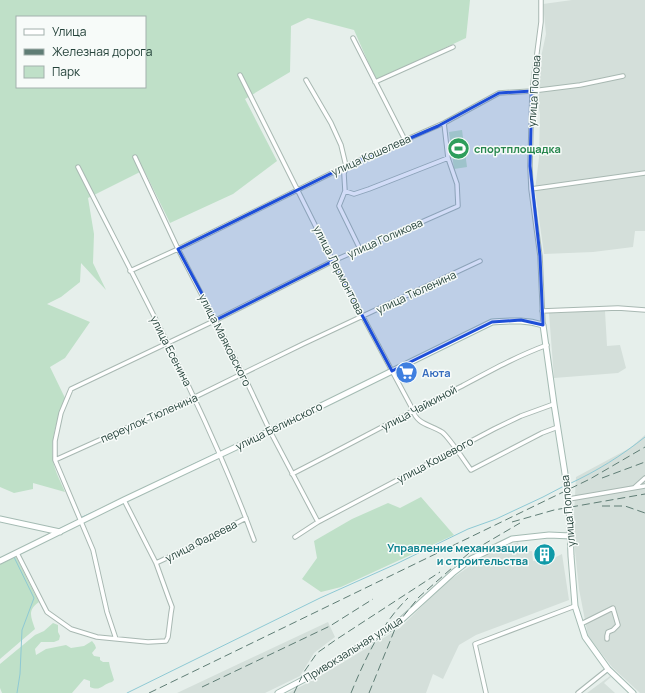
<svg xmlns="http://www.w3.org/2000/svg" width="645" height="693" font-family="Manrope,sans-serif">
	<rect width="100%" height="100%" fill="#e6efeb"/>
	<path fill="#d4dfda" d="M572,0H645V231H635L633,247L593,252L544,254L535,190L539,158L540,114L535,85L546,34L543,4Z
		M605,311L607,346L620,345L626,368L618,373L554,378L549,313Z
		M645,435V693H640L612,667L588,636L579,589L573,532L576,477L630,448Z
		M518,542L521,552L532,551L533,561L556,557L562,554L569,600L476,635L459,645L443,679L433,674L426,693H288L317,678L400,628L445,583L485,556Z
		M328,622L335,637L314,653L300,676L265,693H177Z
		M610,676L611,677L604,683L615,693H587Z"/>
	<path fill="#bfe0c8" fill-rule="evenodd" d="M0,0H470L466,38L376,80L354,30L308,18L291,26L290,72L245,99L277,161L233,194L170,223L144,170L88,198L94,234L93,263L106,290L81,263L80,282L61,297L47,304L90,322L65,358L50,367L65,398C58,417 50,439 53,459C54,470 61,482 65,492L33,483V489L14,493L0,487ZM17,17H145V87H17Z
		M462,130L467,167L454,169L449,132Z
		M421,497L454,535L341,587L321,592L302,579L317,558L314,541L352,519L388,503L400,508Z
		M16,557L39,602C27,610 31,617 35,629L0,659V564Z
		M53,623L58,625V632L60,636L59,640L54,642H41L35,649L36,655L46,649L66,645L71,648L84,646L92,641L95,645L96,648L92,653L94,656L100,657V660L103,662H109L110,667L114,680L112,682C102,684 101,692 90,687V681L84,679L72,693H2L0,688V664L35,635L44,631Z"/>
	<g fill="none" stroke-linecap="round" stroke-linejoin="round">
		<path stroke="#8ec9d4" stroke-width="1" d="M160,480L217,453
			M569,484C597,471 621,456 645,437
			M80,518L98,510
			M59,529L78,520
			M14,557L34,598L22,630L20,674L17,693
			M127,693L320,598L396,564L468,529L496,519L543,497L564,486"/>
		<defs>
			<path id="street" d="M541,0V22L532,91L530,166L531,189L540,256L543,325
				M353,38L405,140
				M240,75L333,261L413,410C416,424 431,425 442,432C449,437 465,462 471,470L542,433L558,427
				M306,80L331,123L341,145L346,166L344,174L345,191L339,206L360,249
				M375,82L453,47
				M135,157L178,249L243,374L270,431L318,522
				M78,167C140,290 207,411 254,540
				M531,189L645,173
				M345,191L354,194L369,189L448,158
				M130,271L178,249L346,166L444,123L499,93L532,91L580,85L623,76
				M542,311L618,308L645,310
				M55,460L195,397L303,344L480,261
				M292,474C349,445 405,414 462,386C490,371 517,356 547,345
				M635,487L645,478
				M569,499L645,486
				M295,537L318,522L494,429L521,416L554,404
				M17,553L47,612L71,629L97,637L148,642L166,641L168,637L171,613L172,607L169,599L156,563L124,500
				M156,563L201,542L246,518
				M581,624L613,608L618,625L613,630L608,632L607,636V639
				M116,639L107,612L93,550L55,460V441L61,413L71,389L216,320L333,261L458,206L457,184L448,158L444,123
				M486,693L475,644L575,606
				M578,693L608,669"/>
			<path id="secondary" d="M0,519L60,532
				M0,561L124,500L270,431L492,322C511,321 524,319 543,325L554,404L569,499L571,556L575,606L585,637L608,669L633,693
				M278,693L318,672L397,624L454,572L471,559L512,539L549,535L571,536"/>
		</defs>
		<use href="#street" stroke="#a8b8b2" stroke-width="5.5"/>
		<use href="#secondary" stroke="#a4bbb3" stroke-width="7"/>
		<use href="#street" stroke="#fff" stroke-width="3.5"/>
		<use href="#secondary" stroke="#fff" stroke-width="5"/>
		<path stroke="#5f7d75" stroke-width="1" stroke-dasharray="8 4" stroke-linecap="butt" d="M602,478L645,462
			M602,506H625L645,513
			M512,522L554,510L645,494
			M202,687L330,626L373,599
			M149,693L590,479L645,447
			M294,693L304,672L317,653L337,639L440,572
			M351,693C365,659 381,624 408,598
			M369,693L397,624L419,597L469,553L520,523"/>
	</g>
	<path fill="#1d4ed8" fill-opacity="0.2" stroke="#1d4ed8" stroke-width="3" stroke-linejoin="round" d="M532,91L530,166L540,256L543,325L521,320L492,322L392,371L333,261L216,320L178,249L346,166L438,126L499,93Z"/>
	<defs>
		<symbol id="stadium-disc" viewBox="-11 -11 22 22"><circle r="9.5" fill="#2e9e5b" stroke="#f7fbf9"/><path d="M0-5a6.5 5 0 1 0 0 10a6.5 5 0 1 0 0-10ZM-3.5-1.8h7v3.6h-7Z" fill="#fff"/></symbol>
		<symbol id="supermarket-disc" viewBox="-11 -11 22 22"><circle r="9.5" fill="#3f7fe0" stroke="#f7fbf9"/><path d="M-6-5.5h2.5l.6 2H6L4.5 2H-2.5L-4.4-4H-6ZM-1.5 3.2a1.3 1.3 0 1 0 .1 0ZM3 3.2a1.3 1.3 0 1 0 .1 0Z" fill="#fff"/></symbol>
		<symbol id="building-disc" viewBox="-11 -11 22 22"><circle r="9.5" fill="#0f9aa8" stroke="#f7fbf9"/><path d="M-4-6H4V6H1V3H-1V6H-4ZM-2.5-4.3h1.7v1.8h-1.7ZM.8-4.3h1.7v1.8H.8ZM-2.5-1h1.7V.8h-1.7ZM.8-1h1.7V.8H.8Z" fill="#fff"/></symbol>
	</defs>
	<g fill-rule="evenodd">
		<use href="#stadium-disc" x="446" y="136" width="25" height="25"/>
		<use href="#supermarket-disc" x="394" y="360" width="25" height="25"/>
		<use href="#building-disc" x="532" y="542" width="25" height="25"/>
	</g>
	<g text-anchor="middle" stroke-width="3" stroke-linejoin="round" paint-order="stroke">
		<g font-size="11" fill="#24423a" stroke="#f7fbf9">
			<text transform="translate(534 91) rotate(-86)" y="4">улица Попова</text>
			<text transform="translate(371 155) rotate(-24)" y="4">улица Кошелева</text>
			<text transform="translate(385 238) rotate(-24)" y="4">улица Голикова</text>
			<text transform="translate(339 270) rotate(63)" y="4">улица Лермонтова</text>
			<text transform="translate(416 292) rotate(-25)" y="4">улица Тюленина</text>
			<text transform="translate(225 340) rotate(63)" y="4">улица Маяковского</text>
			<text transform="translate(171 351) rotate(63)" y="4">улица Есенина</text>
			<text transform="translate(419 408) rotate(-28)" y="4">улица Чайкиной</text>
			<text transform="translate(149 418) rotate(-24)" y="4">переулок Тюленина</text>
			<text transform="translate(279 426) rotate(-26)" y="4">улица Белинского</text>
			<text transform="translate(435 460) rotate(-28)" y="4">улица Кошевого</text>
			<text transform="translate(568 511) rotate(-95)" y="4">улица Попова</text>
			<text transform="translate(201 541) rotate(-27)" y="4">улица Фадеева</text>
			<text transform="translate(353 649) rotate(-32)" y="4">Привокзальная улица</text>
		</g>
		<g font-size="11" font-weight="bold" fill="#27864d" stroke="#f7fbf9" text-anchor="start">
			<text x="474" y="153">спортплощадка</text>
		</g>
		<g font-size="11" font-weight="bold" fill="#366cbe" stroke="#f7fbf9" text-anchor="start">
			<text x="422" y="377">Аюта</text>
		</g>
		<g font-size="11" font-weight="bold" fill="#0d838f" stroke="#f7fbf9" text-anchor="end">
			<text x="528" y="552">Управление механизации<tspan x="528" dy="13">и строительства</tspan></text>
		</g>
	</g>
	<rect x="16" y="16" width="130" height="72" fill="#f7fbf9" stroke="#a3b1ad"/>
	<rect x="24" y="29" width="20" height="6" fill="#ffffff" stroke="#a3b1ad"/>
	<text x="52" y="36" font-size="12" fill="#24423a">Улица</text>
	<rect x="24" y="49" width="20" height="6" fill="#5f7d75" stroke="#a3b1ad"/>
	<text x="52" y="56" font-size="12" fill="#24423a">Железная дорога</text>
	<rect x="24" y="66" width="20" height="12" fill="#bfe0c8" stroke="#a3b1ad"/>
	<text x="52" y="76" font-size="12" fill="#24423a">Парк</text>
</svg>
